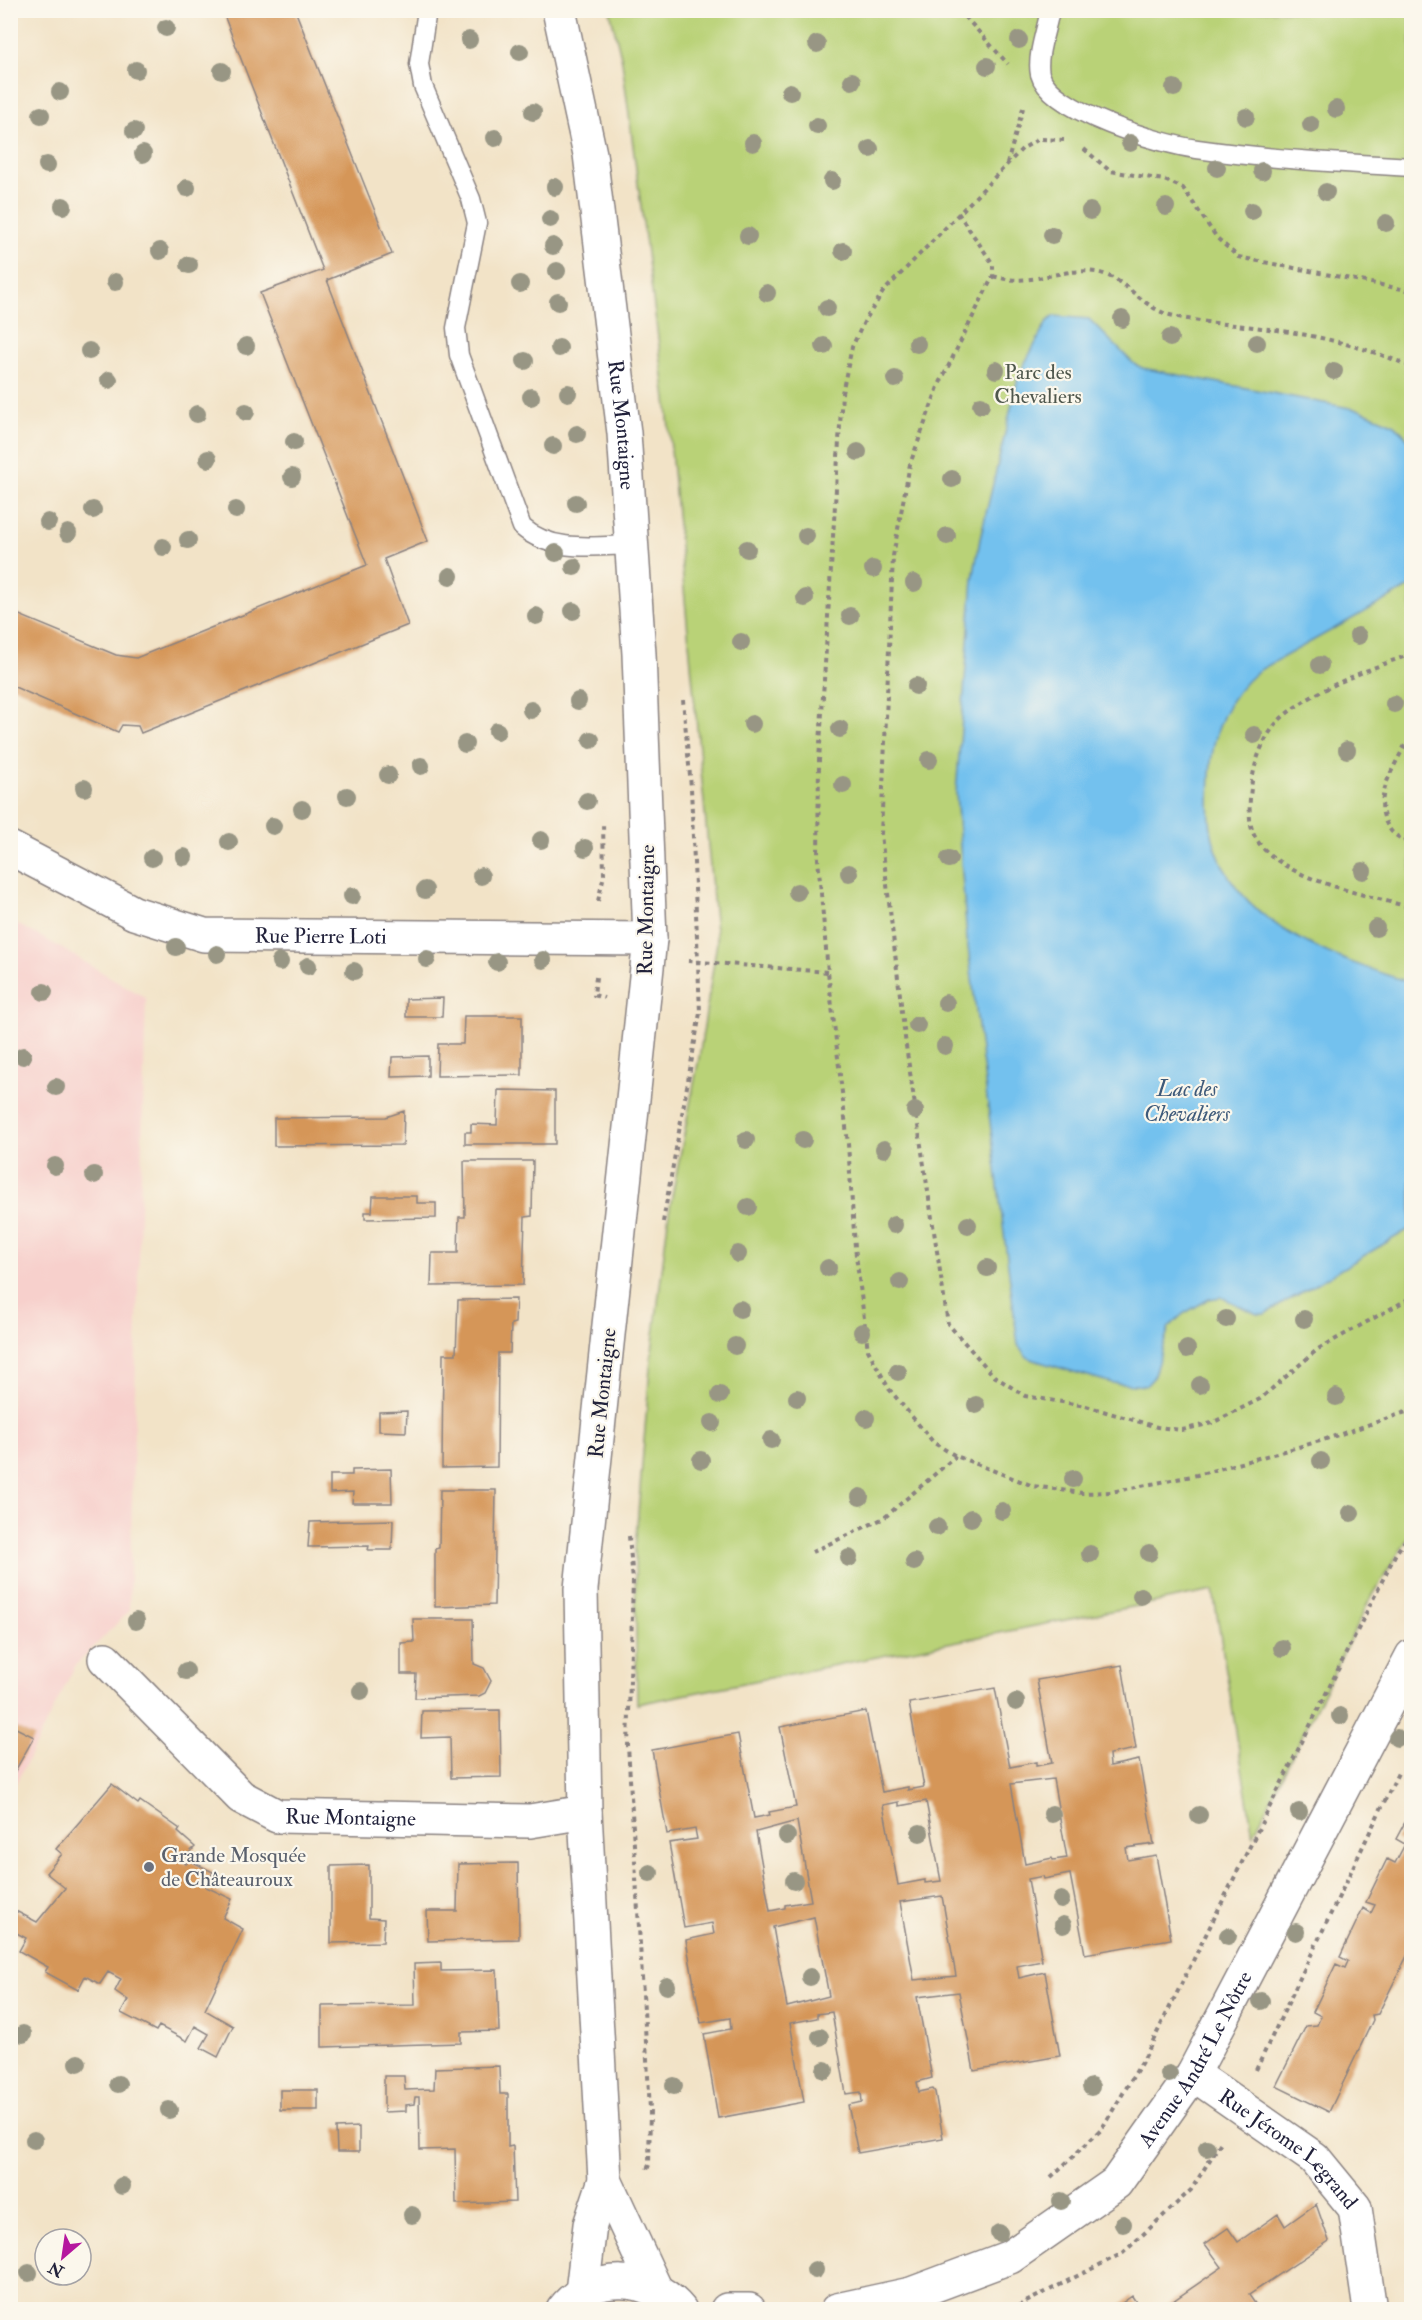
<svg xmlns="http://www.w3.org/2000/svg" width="1422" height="2320" font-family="'IM FELL Double Pica',serif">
	<rect width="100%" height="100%" fill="#fbf7ec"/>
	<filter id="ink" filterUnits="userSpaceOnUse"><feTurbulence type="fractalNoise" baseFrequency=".0167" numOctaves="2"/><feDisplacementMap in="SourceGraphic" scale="12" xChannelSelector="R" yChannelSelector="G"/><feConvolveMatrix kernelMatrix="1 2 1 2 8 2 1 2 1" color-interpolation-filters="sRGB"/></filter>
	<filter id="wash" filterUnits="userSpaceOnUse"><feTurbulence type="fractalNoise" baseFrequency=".008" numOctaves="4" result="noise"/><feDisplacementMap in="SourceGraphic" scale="24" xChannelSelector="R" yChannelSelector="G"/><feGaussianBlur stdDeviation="1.35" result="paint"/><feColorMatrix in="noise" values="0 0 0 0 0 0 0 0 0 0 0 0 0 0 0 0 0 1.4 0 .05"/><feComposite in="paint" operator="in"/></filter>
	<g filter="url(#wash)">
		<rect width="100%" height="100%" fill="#f2e3c7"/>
		<path fill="#f7d0cc" d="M11,921L49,941L146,998L129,1611L75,1666L11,1793Z"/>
		<path fill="#b9d277" stroke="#6e7a59" stroke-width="1.5" d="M610,11H1411V1533L1368,1603L1253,1835L1213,1591L637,1704L635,1550L650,1368L669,1212L699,1058L717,942L667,407L622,61Z"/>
		<path fill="#73c1ee" stroke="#4a7294" stroke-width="1.5" d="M1054,316L1089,319L1133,363L1142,368L1360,410L1395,425L1411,442V586L1258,671C1226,697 1212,735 1210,775C1209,796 1208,819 1213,839C1235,927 1336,958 1411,983V1228L1265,1314H1257L1221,1297L1209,1299L1183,1314L1169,1327L1153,1378L1146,1386L1112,1383L1033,1360L1027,1357L1018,1345L967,939L956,793L973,579L980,539L1019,374L1047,322Z"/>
		<g id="blocks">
			<path fill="#d59659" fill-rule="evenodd" d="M222,10H295L392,254L327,280L428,541L384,559L408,625L141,733L138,726L122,725L118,732L10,685V611L116,655L136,658L367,565L260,293L323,270Z
				M443,998L442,1017H406V999Z
				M464,1016H522V1075L437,1076L438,1044H463Z
				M428,1056V1076L391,1077L392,1057Z
				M498,1090L555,1091V1144H465V1132H471V1124L497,1125Z
				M404,1111L403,1145L274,1146V1118L386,1117Z
				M464,1161H533L532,1216L525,1217L523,1285L431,1286L432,1253H458L459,1217H465Z
				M373,1196H417V1203H436V1218L365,1219V1212H372Z
				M516,1299L515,1323L511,1324L510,1353H498L497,1467L442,1468L443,1354H456L458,1300Z
				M407,1411L406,1432L379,1431V1412Z
				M391,1469L392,1503H352L353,1492L330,1493V1475H352V1470Z
				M440,1490H496L494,1605L435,1607V1549L439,1548Z
				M393,1520L392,1550H368L369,1546L308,1547L310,1522Z
				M413,1619H473L474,1664L484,1668L491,1681L485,1693L479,1696L415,1698L416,1674H401V1643L414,1642Z
				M1122,1665L1136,1749L1109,1754L1110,1766L1139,1760L1154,1844L1126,1848L1128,1860L1156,1855L1171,1939L1085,1954L1070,1874L1044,1879L1043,1876L1028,1879L1042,1961L1017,1966L1019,1978L1045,1972L1060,2056L974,2071L959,1992L917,1997L932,2078L917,2082L919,2092L933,2089L935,2092L943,2138L858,2153L848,2105L862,2102L861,2092L846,2094L832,2012L817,2014V2018L790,2023L804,2102L718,2118L704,2034L731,2029L730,2018L701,2023L686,1940L714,1934L712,1923L684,1928L669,1843L697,1839L695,1829L667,1834L652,1750L738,1734L754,1818L770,1815L769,1812L796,1807L780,1727L866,1711L882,1792L908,1787V1790L924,1787L909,1703L995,1688L1010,1767L1036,1762V1766L1052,1763L1037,1680ZM1053,1779L1067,1858L1053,1860L1052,1858L1025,1864L1011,1784ZM926,1801L941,1881L925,1883V1880L898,1885L883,1805L899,1802V1806ZM797,1821L811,1901L785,1905V1908L770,1911L756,1832ZM942,1896L956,1976L914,1980L900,1902ZM814,1917L829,1996L787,2007L773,1927Z
				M500,1710L501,1777L451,1778L450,1737L421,1738L422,1711Z
				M10,1725L34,1737L10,1780Z
				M112,1784L138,1804L140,1801L180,1829L178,1832L195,1847L182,1860L186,1864L189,1860L213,1872L206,1887L232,1899L223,1918L243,1929L205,2010L233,2026L218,2057L201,2048L209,2034L195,2026L187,2041L159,2026L156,2031L121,2013L128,2000L115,1991L121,1979L108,1972L100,1984L85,1976L78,1990L45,1972L48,1967L19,1951L26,1938L13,1931L10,1935V1908L37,1922L65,1888L46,1873L62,1854L56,1849Z
				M1412,1809V1946L1378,2014L1372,2015L1373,2020L1329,2112L1276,2086L1306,2026L1317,2025L1321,2016L1313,2012L1336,1964L1345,1968L1348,1961L1340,1957L1363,1908L1371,1913L1375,1905L1366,1902L1387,1859L1395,1863L1405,1844L1396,1839Z
				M518,1863L519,1939L428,1941L427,1911H457L458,1864Z
				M369,1865V1918L384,1919L383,1942L331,1943V1866Z
				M441,1963V1971L497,1970L499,2031L461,2032V2043L322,2047V2006L415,2005L414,1964Z
				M499,2066L500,2094H508V2147L513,2146L515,2202L456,2204L455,2149L420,2150L419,2097H415L414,2104L406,2105V2111L384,2112V2076H404L405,2090L434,2089L435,2068Z
				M280,2090H318V2110H280Z
				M359,2127V2152H337L336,2128Z
				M1316,2204L1329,2241L1249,2295L1256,2305L1249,2310H1160L1222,2267L1205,2244L1228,2228L1238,2242L1278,2214L1285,2226Z
				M1132,2296L1141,2310H1118V2306Z"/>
		</g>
	</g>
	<g filter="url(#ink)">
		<use href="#blocks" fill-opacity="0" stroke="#8a8281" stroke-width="1.5"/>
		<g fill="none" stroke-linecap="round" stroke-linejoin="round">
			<defs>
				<path id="lane" d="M427,10L419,64L423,86L471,199L477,223L456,328L459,355L522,527C552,553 594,546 631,545
					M1050,10C1047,28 1036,56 1040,74C1050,112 1161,144 1197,149C1268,159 1340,163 1412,167"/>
				<g id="street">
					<path id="s1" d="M10,848L134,913L204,935L650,939"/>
					<path id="s2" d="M105,1659L241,1797L277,1816L530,1821L585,1812"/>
					<path id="s3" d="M1193,2074L1314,2158L1355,2208L1370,2310"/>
					<path d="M727,2310H749"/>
					<path id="s4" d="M837,2310L911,2294L1010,2257L1116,2183L1193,2074L1412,1656"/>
				</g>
				<g id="secondary">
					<path id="s5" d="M559,10L590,154L624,433L639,654L650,939L581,1589L585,1812L605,2180L590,2225L582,2292"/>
					<path d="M605,2180L655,2288"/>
					<path d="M563,2310C593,2271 650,2274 680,2310"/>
				</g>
			</defs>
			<use href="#lane" stroke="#8a8281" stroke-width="21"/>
			<use href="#street" stroke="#8a8281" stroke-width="36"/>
			<use href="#secondary" stroke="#8a8281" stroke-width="36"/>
			<path stroke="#8a8281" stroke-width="4" stroke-dasharray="4.5 4.5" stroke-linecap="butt" d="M959,10L1008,64
				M1064,140L1039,139L1022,149L883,292L864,322L852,347L842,393L819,760L818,859L828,972L848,1144L855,1247L868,1350L889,1389L934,1443L956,1456L1033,1486L1082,1493L1111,1492L1197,1475L1320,1441L1412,1410
				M1084,149L1110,171L1164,180L1183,188L1217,238L1238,257L1412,291
				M1007,164L1023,108
				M958,213L993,264V276L938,387L910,464L893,556L881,834L906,1046L948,1324L994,1376L1025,1396L1086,1406L1157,1427L1182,1430L1212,1423L1260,1399L1318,1349L1412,1297
				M993,276C1034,288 1056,267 1096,272C1125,277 1141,307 1170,315C1199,323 1232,324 1261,328C1312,334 1364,346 1412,367
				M1412,654C1375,666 1293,697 1272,729C1257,750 1252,774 1250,798C1249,821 1249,835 1267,852C1300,883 1368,895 1412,908
				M1412,740L1405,745C1392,771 1369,804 1392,832C1397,837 1406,841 1412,846
				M598,901L604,875L603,822
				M688,961L828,972
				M596,977L594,995L604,998
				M663,1222L700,1013L691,787L683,700
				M629,1536L633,1581L628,1746L650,2109L649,2165L646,2172
				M812,1552L884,1518L956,1456
				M1256,2070L1399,1771
				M1051,2177L1101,2130L1146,2055L1396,1553L1412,1531
				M1010,2310L1123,2253L1191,2190L1221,2142"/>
			<use href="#lane" stroke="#fff" stroke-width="18"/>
			<use href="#street" stroke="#fff" stroke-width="33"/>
			<use href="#secondary" stroke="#fff" stroke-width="33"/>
		</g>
		<g fill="#989684">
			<circle cx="166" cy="28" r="9"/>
			<circle cx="469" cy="40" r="9"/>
			<circle cx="1019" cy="40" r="9"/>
			<circle cx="817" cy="44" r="9"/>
			<circle cx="520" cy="52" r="9"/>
			<circle cx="987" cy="66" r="9"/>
			<circle cx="136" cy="70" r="9"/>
			<circle cx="222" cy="71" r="9"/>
			<circle cx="852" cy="81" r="9"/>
			<circle cx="1174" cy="88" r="9"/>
			<circle cx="60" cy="92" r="9"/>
			<circle cx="790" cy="92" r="9"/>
			<circle cx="1336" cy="109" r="9"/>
			<circle cx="533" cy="112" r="9"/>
			<circle cx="41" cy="115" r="9"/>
			<circle cx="1246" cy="117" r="9"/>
			<circle cx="1311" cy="125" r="9"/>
			<circle cx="817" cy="126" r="9"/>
			<circle cx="134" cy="131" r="9"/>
			<circle cx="495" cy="138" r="9"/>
			<circle cx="753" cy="143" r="9"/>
			<circle cx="1130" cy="143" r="9"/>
			<circle cx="870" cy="149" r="9"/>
			<circle cx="143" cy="154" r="9"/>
			<circle cx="47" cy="165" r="9"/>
			<circle cx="1217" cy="168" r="9"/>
			<circle cx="1262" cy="171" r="9"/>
			<circle cx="832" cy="181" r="9"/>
			<circle cx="555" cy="187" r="9"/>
			<circle cx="187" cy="188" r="9"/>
			<circle cx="1326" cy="192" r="9"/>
			<circle cx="63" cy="206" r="9"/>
			<circle cx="1166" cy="207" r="9"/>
			<circle cx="1090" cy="211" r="9"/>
			<circle cx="1252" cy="211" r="9"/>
			<circle cx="550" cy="219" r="9"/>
			<circle cx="1386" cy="223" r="9"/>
			<circle cx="1052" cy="235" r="9"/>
			<circle cx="748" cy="236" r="9"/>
			<circle cx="553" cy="246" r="9"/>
			<circle cx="160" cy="251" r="9"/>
			<circle cx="843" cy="251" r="9"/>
			<circle cx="189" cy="265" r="9"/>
			<circle cx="557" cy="271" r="9"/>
			<circle cx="115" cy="282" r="9"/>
			<circle cx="520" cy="284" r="9"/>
			<circle cx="767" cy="293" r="9"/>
			<circle cx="558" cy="302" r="9"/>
			<circle cx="827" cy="308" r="9"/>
			<circle cx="1122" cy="319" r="9"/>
			<circle cx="1170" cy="338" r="9"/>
			<circle cx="1257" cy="343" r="9"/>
			<circle cx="917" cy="344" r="9"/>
			<circle cx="246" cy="346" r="9"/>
			<circle cx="824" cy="346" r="9"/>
			<circle cx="559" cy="348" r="9"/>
			<circle cx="89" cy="351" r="9"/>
			<circle cx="525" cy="361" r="9"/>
			<circle cx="996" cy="370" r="9"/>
			<circle cx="1334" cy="371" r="9"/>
			<circle cx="895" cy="379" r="9"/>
			<circle cx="109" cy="380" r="9"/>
			<circle cx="568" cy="393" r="9"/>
			<circle cx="531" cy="397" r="9"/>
			<circle cx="981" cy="405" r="9"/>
			<circle cx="246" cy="412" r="9"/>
			<circle cx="197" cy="414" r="9"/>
			<circle cx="577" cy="434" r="9"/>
			<circle cx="294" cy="442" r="9"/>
			<circle cx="553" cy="446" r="9"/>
			<circle cx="858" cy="452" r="9"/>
			<circle cx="208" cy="459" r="9"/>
			<circle cx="292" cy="477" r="9"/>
			<circle cx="952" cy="479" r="9"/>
			<circle cx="576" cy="503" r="9"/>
			<circle cx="93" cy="510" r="9"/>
			<circle cx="236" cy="510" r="9"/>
			<circle cx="48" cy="522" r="9"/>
			<circle cx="68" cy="533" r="9"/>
			<circle cx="806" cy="536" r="9"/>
			<circle cx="947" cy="536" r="9"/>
			<circle cx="188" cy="540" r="9"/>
			<circle cx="163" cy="547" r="9"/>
			<circle cx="747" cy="549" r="9"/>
			<circle cx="556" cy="553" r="9"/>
			<circle cx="574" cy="567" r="9"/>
			<circle cx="873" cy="569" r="9"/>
			<circle cx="450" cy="576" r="9"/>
			<circle cx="914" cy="583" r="9"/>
			<circle cx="805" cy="598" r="9"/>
			<circle cx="573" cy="611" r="9"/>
			<circle cx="536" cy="616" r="9"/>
			<circle cx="850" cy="616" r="9"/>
			<circle cx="1358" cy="636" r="9"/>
			<circle cx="741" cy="642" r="9"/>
			<circle cx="1320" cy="665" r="9"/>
			<circle cx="916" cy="686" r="9"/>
			<circle cx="578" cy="701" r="9"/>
			<circle cx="1394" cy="704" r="9"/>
			<circle cx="531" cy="710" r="9"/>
			<circle cx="752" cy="724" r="9"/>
			<circle cx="840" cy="729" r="9"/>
			<circle cx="497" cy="731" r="9"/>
			<circle cx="1254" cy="735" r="9"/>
			<circle cx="591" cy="740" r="9"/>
			<circle cx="465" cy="744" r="9"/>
			<circle cx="1347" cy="750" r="9"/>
			<circle cx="929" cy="760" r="9"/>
			<circle cx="421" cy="766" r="9"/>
			<circle cx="388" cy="775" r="9"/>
			<circle cx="843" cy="785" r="9"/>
			<circle cx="84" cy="788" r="9"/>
			<circle cx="347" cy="796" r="9"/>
			<circle cx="587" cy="801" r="9"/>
			<circle cx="302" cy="809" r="9"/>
			<circle cx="273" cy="826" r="9"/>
			<circle cx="541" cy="840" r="9"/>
			<circle cx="229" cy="842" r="9"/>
			<circle cx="585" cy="848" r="9"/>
			<circle cx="184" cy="857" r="9"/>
			<circle cx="152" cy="858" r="9"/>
			<circle cx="949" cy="859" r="9"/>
			<circle cx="1363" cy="871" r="9"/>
			<circle cx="849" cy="873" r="9"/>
			<circle cx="481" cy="876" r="9"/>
			<circle cx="425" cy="890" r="9"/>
			<circle cx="797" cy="892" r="9"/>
			<circle cx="352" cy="896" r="9"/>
			<circle cx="1376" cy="928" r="9"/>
			<circle cx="176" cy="947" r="9"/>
			<circle cx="217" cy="954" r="9"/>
			<circle cx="427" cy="959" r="9"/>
			<circle cx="543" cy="960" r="9"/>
			<circle cx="280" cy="962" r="9"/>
			<circle cx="497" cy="962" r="9"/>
			<circle cx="308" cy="966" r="9"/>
			<circle cx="354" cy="971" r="9"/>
			<circle cx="44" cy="992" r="9"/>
			<circle cx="946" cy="1003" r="9"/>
			<circle cx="917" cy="1025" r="9"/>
			<circle cx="945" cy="1046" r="9"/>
			<circle cx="23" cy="1056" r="9"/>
			<circle cx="56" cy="1087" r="9"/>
			<circle cx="915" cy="1111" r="9"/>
			<circle cx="746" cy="1140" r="9"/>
			<circle cx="803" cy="1140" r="9"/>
			<circle cx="884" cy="1149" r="9"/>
			<circle cx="55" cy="1166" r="9"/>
			<circle cx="94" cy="1175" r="9"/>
			<circle cx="748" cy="1207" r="9"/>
			<circle cx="894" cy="1225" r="9"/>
			<circle cx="968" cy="1225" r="9"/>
			<circle cx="738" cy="1254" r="9"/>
			<circle cx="828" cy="1268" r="9"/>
			<circle cx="987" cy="1268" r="9"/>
			<circle cx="900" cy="1282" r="9"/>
			<circle cx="740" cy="1309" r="9"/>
			<circle cx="1226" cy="1319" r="9"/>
			<circle cx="1304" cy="1319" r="9"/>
			<circle cx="862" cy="1332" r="9"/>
			<circle cx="735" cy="1346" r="9"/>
			<circle cx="1187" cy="1349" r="9"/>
			<circle cx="898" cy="1372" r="9"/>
			<circle cx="1200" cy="1385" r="9"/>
			<circle cx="720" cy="1395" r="9"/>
			<circle cx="1336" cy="1397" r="9"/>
			<circle cx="797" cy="1398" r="9"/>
			<circle cx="976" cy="1405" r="9"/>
			<circle cx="866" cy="1418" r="9"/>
			<circle cx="712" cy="1423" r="9"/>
			<circle cx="771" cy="1440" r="9"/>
			<circle cx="701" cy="1460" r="9"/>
			<circle cx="1321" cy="1461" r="9"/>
			<circle cx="1073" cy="1479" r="9"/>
			<circle cx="860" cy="1497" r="9"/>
			<circle cx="1002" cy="1511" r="9"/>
			<circle cx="1351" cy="1513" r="9"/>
			<circle cx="971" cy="1518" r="9"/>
			<circle cx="937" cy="1527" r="9"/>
			<circle cx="1149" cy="1553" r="9"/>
			<circle cx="1090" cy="1554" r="9"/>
			<circle cx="849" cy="1558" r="9"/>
			<circle cx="914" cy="1562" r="9"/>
			<circle cx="1141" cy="1596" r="9"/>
			<circle cx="136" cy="1621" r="9"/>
			<circle cx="1282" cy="1648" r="9"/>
			<circle cx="186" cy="1671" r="9"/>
			<circle cx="361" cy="1691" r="9"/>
			<circle cx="1016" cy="1702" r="9"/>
			<circle cx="1340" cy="1716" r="9"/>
			<circle cx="1397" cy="1738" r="9"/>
			<circle cx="1299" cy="1812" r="9"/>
			<circle cx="1052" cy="1814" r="9"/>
			<circle cx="1199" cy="1815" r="9"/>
			<circle cx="920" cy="1833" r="9"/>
			<circle cx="787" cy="1836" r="9"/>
			<circle cx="650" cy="1873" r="9"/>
			<circle cx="794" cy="1881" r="9"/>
			<circle cx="1061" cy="1900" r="9"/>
			<circle cx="1063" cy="1925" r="9"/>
			<circle cx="1296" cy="1932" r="9"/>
			<circle cx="1228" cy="1936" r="9"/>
			<circle cx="810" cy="1977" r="9"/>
			<circle cx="667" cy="1986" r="9"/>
			<circle cx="1261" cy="2001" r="9"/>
			<circle cx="23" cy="2034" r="9"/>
			<circle cx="820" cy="2037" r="9"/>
			<circle cx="78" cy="2063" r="9"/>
			<circle cx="825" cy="2070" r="9"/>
			<circle cx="1169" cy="2074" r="9"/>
			<circle cx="118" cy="2084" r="9"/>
			<circle cx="674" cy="2086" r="9"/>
			<circle cx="1091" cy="2087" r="9"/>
			<circle cx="169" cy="2110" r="9"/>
			<circle cx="34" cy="2140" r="9"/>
			<circle cx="1207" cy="2148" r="9"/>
			<circle cx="122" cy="2186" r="9"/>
			<circle cx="1061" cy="2201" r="9"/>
			<circle cx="412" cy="2215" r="9"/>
			<circle cx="1123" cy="2224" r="9"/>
			<circle cx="999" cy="2233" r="9"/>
			<circle cx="815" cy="2270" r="9"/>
			<circle cx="29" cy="2273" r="9"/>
		</g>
	</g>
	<circle fill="#6b7280" stroke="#fbf7ec" stroke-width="2" cx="149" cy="1867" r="6"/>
	<g text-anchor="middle" stroke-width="4.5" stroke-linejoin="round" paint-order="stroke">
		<g font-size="21" fill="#4f574d" stroke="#fbf7ec">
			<text x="1038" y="379">Parc des<tspan x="1038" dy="24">Chevaliers</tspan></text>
		</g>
		<g font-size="21" fill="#22223b" stroke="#fbf7ec">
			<text dy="7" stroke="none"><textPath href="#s5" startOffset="420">Rue Montaigne</textPath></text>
			<text transform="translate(646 910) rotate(-89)" y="7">Rue Montaigne</text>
			<text dy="7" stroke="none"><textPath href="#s1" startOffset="330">Rue Pierre Loti</textPath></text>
			<text transform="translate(602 1393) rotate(-84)" y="7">Rue Montaigne</text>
			<text dy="7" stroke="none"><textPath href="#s2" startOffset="308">Rue Montaigne</textPath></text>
			<text dy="7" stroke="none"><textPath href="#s4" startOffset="458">Avenue André Le Nôtre</textPath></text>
			<text dy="7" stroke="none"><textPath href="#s3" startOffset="122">Rue Jérome Legrand</textPath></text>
		</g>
		<g font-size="21" fill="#5b616d" stroke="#fbf7ec" text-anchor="start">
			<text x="161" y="1862">Grande Mosquée<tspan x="161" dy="24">de Châteauroux</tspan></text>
		</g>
		<g font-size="22" font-style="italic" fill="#3e5a7a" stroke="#fbf7ec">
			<text x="1187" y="1096">Lac des<tspan x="1187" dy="25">Chevaliers</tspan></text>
		</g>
	</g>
	<rect width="1422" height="2320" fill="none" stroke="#fbf7ec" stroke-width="36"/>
	<g transform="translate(63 2257) rotate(209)"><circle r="28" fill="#fbf7ec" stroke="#a4a2a5" stroke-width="1.5"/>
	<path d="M0-4.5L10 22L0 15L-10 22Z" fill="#b5179e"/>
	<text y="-9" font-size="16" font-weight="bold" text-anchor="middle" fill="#22223b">N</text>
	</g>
</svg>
